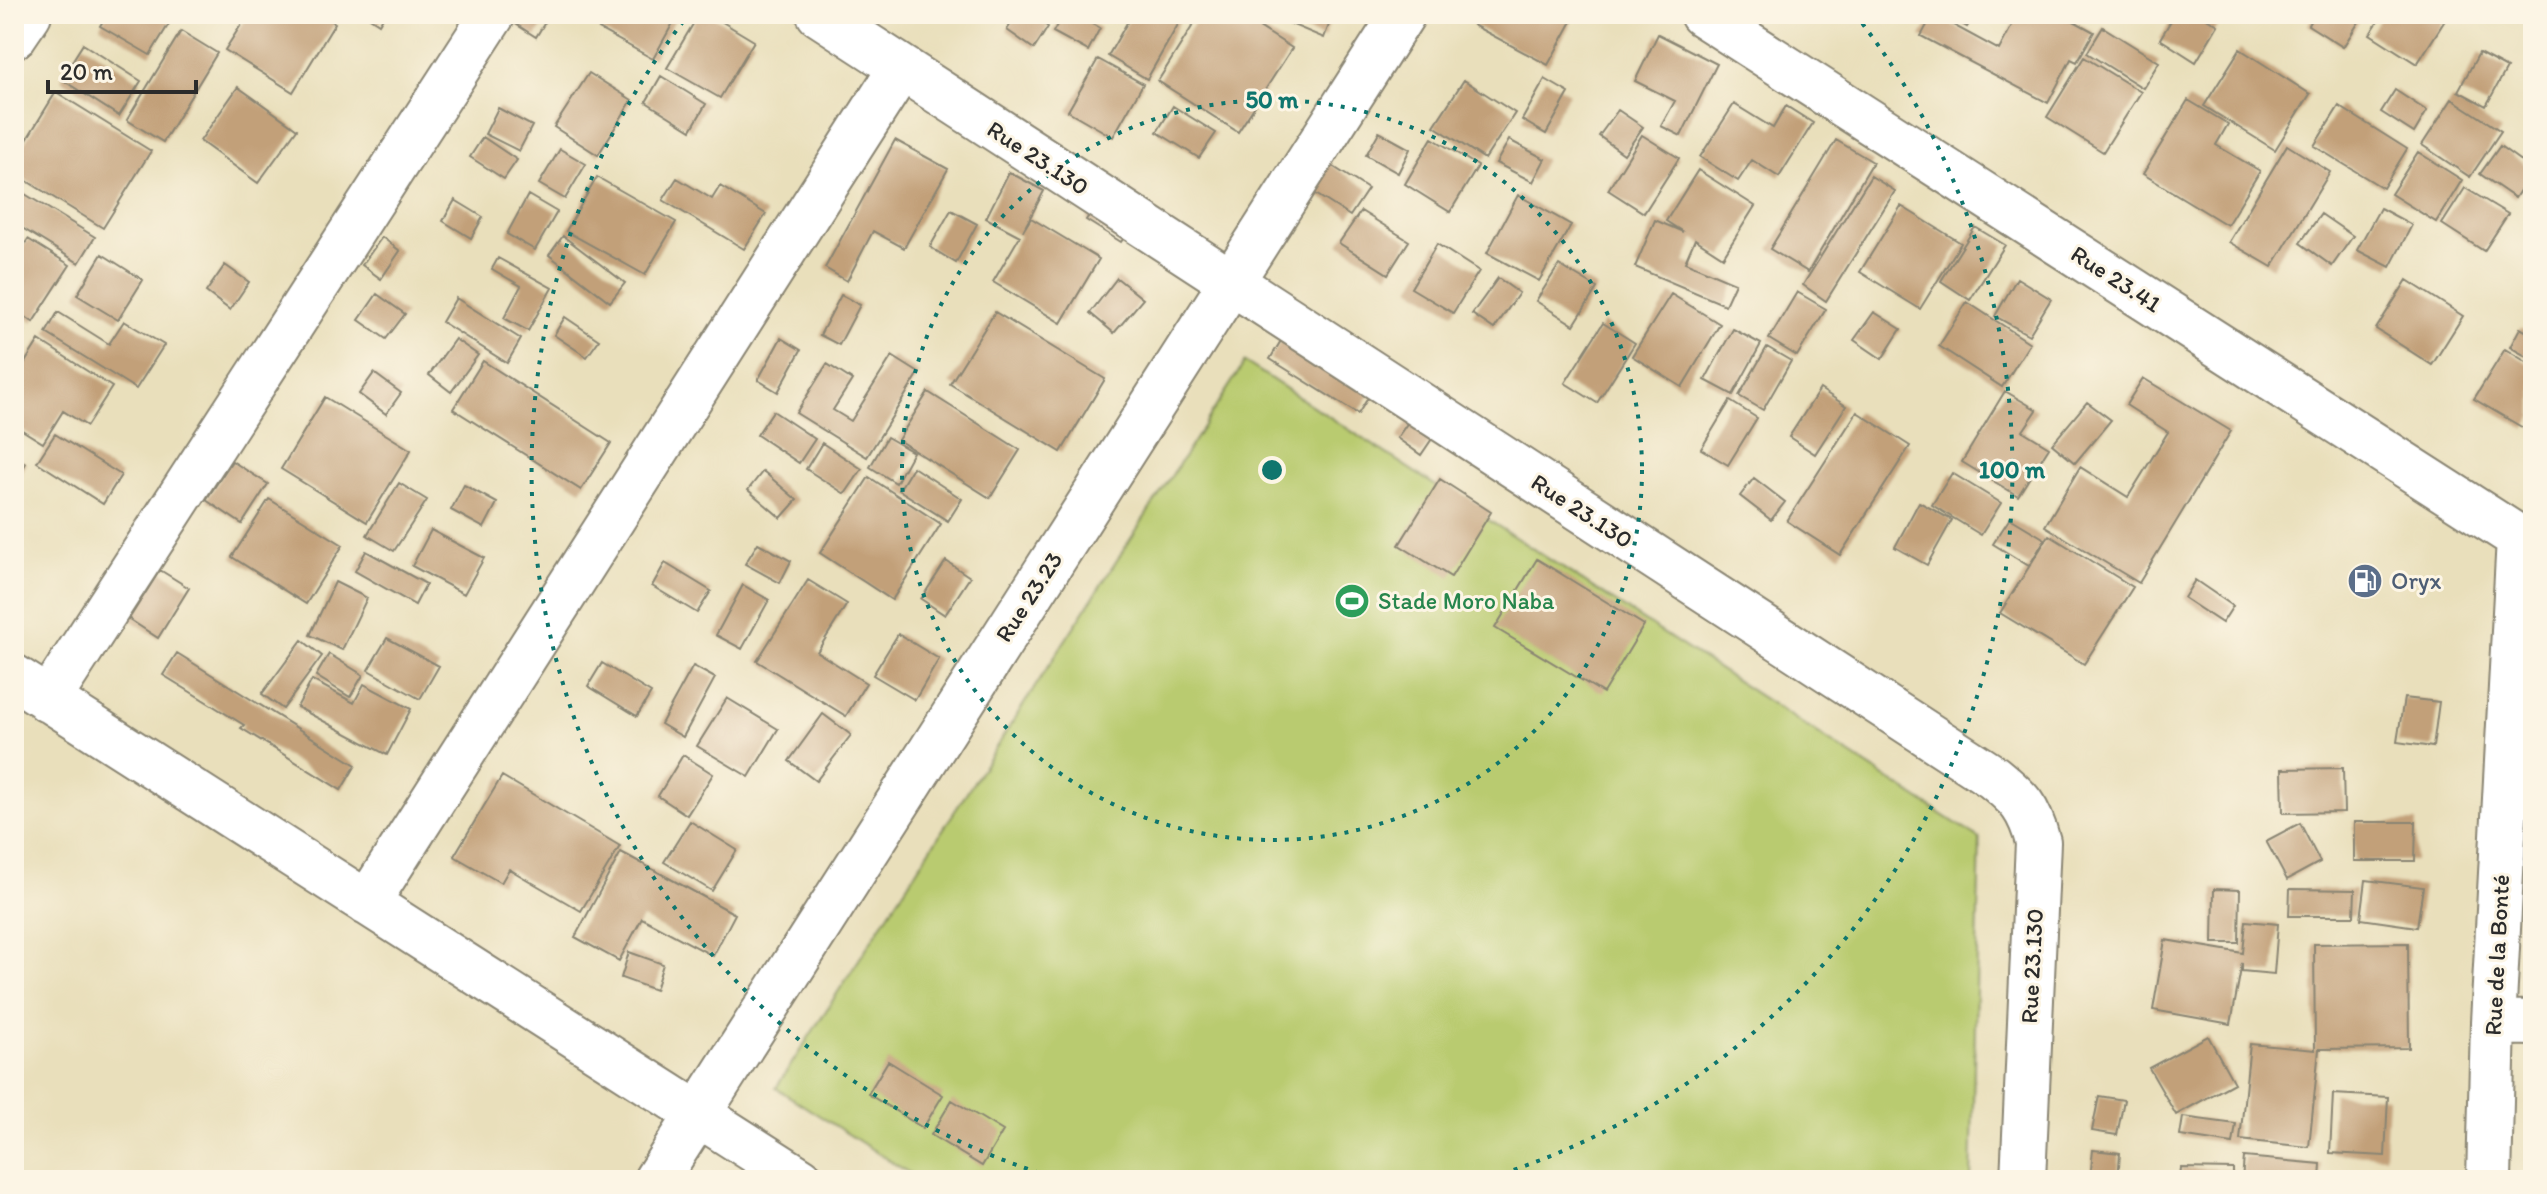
<svg xmlns="http://www.w3.org/2000/svg" width="2547" height="1194" font-family="Itim,sans-serif">
	<rect width="100%" height="100%" fill="#fcf5e5"/>
	<filter id="ink" filterUnits="userSpaceOnUse"><feTurbulence type="fractalNoise" baseFrequency=".0125" numOctaves="2"/><feDisplacementMap in="SourceGraphic" scale="16" xChannelSelector="R" yChannelSelector="G"/><feConvolveMatrix kernelMatrix="1 2 1 2 8 2 1 2 1" color-interpolation-filters="sRGB"/></filter>
	<filter id="wash" filterUnits="userSpaceOnUse"><feTurbulence type="fractalNoise" baseFrequency=".006" numOctaves="4" result="noise"/><feDisplacementMap in="SourceGraphic" scale="32" xChannelSelector="R" yChannelSelector="G"/><feGaussianBlur stdDeviation="1.8" result="paint"/><feColorMatrix in="noise" values="0 0 0 0 0 0 0 0 0 0 0 0 0 0 0 0 0 1.4 0 .05"/><feComposite in="paint" operator="in"/></filter>
	<g filter="url(#wash)">
		<rect width="100%" height="100%" fill="#e9dfbb"/>
		<path fill="#b9cb6f" stroke="#727b4d" stroke-width="2" d="M1245,362L1980,839L1971,1180H920L776,1088Z"/>
		<g id="blocks">
			<path fill="#c2a079" d="M107,14H156L170,22L150,55L100,26Z
				M248,14H321L335,23L293,92L225,50Z
				M364,14H385L379,24Z
				M515,14H550L536,37L511,21Z
				M607,14H678L653,59L599,29Z
				M699,14H709L754,41L720,98L667,68Z
				M1017,14H1031L1048,27L1034,49L1007,30Z
				M1063,14H1075L1100,28L1088,51L1053,32Z
				M1132,14H1184L1147,79L1108,56Z
				M1200,14H1239L1292,48L1238,132L1158,81Z
				M1283,14H1333L1324,38L1281,20Z
				M1479,14H1576L1548,65L1473,25Z
				M1933,14L1999,50L2018,14H2061L2094,32L2077,62L2071,59L2048,103L1921,36Z
				M1946,14H1975L1967,27Z
				M2175,14H2200L2218,25L2196,62L2160,39Z
				M2314,14H2364L2343,47L2308,25Z
				M2383,14H2449L2417,64L2370,34Z
				M2103,27L2159,62L2143,88L2087,53Z
				M181,31L217,53L163,142L127,120Z
				M1658,34L1717,64L1681,136L1661,126L1675,101L1635,81Z
				M83,44L141,81L119,116L61,79Z
				M2240,49L2310,94L2275,150L2204,106Z
				M2479,53L2507,68L2486,106L2458,91Z
				M2084,57L2141,92L2103,152L2047,117Z
				M1098,59L1143,84L1113,137L1068,111Z
				M589,73L632,100L598,155L554,127Z
				M661,76L706,104L691,130L646,102Z
				M1545,79L1569,93L1546,134L1522,120Z
				M1464,80L1515,113L1485,159L1434,126Z
				M238,87L297,129L258,183L200,141Z
				M2395,90L2427,111L2414,133L2381,112Z
				M56,92L151,151L103,228L14,173V160Z
				M2452,99L2501,131L2470,177L2422,145Z
				M2188,100L2228,124L2216,145L2260,171L2227,225L2143,174Z
				M1734,104L1773,128L1786,106L1813,123L1779,177L1752,160L1738,181L1700,157Z
				M1173,106L1216,133L1199,158L1157,132Z
				M2339,106L2407,149L2383,188L2314,146Z
				M498,108L532,126L519,151L485,134Z
				M1618,110L1643,127L1624,154L1599,136Z
				M1379,132L1410,149L1398,173L1366,155Z
				M1642,135L1679,158L1644,213L1608,190Z
				M483,137L517,160L504,179L470,157Z
				M1432,138L1478,166L1450,212L1405,184Z
				M895,140L948,169L904,248L873,231L847,281L825,268Z
				M1509,140L1545,159L1533,182L1496,163Z
				M1836,140L1873,162L1808,272L1770,249Z
				M2287,145L2330,172L2272,267L2229,242Z
				M2500,146L2533,170L2515,198L2480,174Z
				M560,149L586,164L565,199L539,184Z
				M2418,152L2462,180L2436,222L2391,194Z
				M1326,162L1368,189L1350,216L1308,189Z
				M1698,170L1755,206L1723,257L1695,239L1685,262L1735,283L1725,305L1635,267L1655,220L1683,232L1666,221Z
				M1009,172L1044,191L1023,231L1031,218L1099,259L1061,323L993,282L1020,236L986,218Z
				M1871,176L1895,191L1826,301L1803,285Z
				M597,177L676,222L645,275L566,231Z
				M677,178L712,199L720,186L766,214L744,249L663,200Z
				M2465,188L2508,214L2484,251L2442,224Z
				M20,191L95,237L79,263L14,223V201Z
				M528,195L557,212L535,250L507,234Z
				M1518,195L1571,225L1539,281L1487,253Z
				M455,200L483,217L471,238L443,221Z
				M1099,200L1134,223L1121,242L1086,220Z
				M1901,206L1961,243L1920,309L1860,272Z
				M2380,208L2412,225L2390,267L2357,250Z
				M951,210L977,224L956,263L930,247Z
				M1361,211L1409,241L1388,274L1339,243Z
				M2321,214L2353,236L2332,266L2300,243Z
				M1975,227L2005,245L1970,300L1941,281Z
				M563,236L625,283L610,302L549,255Z
				M382,237L400,251L381,279L362,265Z
				M28,239L70,265L33,322L14,309V261Z
				M1437,244L1479,271L1453,313L1411,288Z
				M102,254L143,280L118,320L77,295Z
				M498,258L552,288L528,331L504,318L521,286L492,269Z
				M225,265L249,282L230,310L206,292Z
				M1559,265L1597,288L1574,325L1536,301Z
				M1117,278L1143,299L1114,333L1090,313Z
				M1498,278L1519,293L1494,329L1472,314Z
				M2017,278L2051,299L2029,335L1995,316Z
				M2407,280L2463,316L2432,365L2376,329Z
				M1797,292L1826,309L1797,356L1769,339Z
				M377,294L405,314L386,339L359,320Z
				M1671,294L1720,324L1682,387L1632,356Z
				M841,295L860,305L839,345L820,335Z
				M456,298L521,339L507,363L442,322Z
				M1967,302L2030,343L2002,387L1939,346Z
				M58,312L109,344L124,321L164,345L136,389L46,333Z
				M995,312L1105,379L1061,452L950,384Z
				M1874,312L1901,329L1882,359L1854,340Z
				M565,317L599,340L587,357L554,335Z
				M1603,323L1635,343L1597,403L1565,383Z
				M14,324L25,331L14,350Z
				M2520,328L2533,335V360L2510,347Z
				M1288,329L1376,385L1358,414L1270,359Z
				M1733,329L1761,344L1733,395L1705,380Z
				M781,338L801,350L778,392L758,380Z
				M455,339L478,355L451,392L429,375Z
				M39,340L112,387L87,426L63,411L43,443L14,425V380Z
				M1767,347L1791,361L1763,410L1739,396Z
				M2505,349L2533,366V416L2525,429L2474,399Z
				M892,356L919,373L867,457L796,413L827,364L852,380L833,410L851,421Z
				M483,361L611,443L581,490L453,409Z
				M374,373L401,393L386,414L359,394Z
				M2143,378L2231,431L2139,583L2045,526L2080,467L2128,497L2168,432L2126,405Z
				M1820,389L1846,406L1815,454L1789,437Z
				M2005,391L2037,410L2023,431L2049,447L2018,496L1962,462Z
				M928,392L1020,450L990,498L898,440Z
				M325,397L411,450L367,522L281,469Z
				M1730,401L1757,418L1728,465L1701,449Z
				M2087,402L2111,420L2075,463L2052,444Z
				M1420,405L1444,421L1421,455L1397,438Z
				M773,411L815,439L799,463L757,435Z
				M1857,412L1910,446L1840,555L1787,521Z
				M55,434L121,475L103,504L37,462Z
				M887,437L913,452L896,483L870,467Z
				M822,443L862,469L845,494L806,469Z
				M14,456L26,463L14,484Z
				M232,461L268,484L242,524L206,500Z
				M913,467L962,499L948,521L899,490Z
				M763,471L797,500L781,518L748,490Z
				M1952,473L2001,503L1981,535L1932,505Z
				M869,477L941,524L892,600L820,553Z
				M1754,478L1785,502L1771,520L1740,496Z
				M1440,479L1491,512L1451,577L1399,545Z
				M399,483L427,500L394,551L367,535Z
				M464,485L497,503L484,528L451,510Z
				M269,499L343,545L306,604L232,557Z
				M1919,502L1952,520L1927,565L1895,547Z
				M2010,518L2045,539L2029,566L1993,544Z
				M431,530L484,558L464,594L412,566Z
				M2049,535L2133,587L2084,664L2000,613Z
				M758,543L791,561L780,583L745,564Z
				M366,551L426,584L415,605L355,571Z
				M1537,559L1644,625L1603,693L1495,628Z
				M946,561L970,577L945,615L921,599Z
				M665,563L711,591L697,613L652,586Z
				M160,570L189,588L158,638L129,619Z
				M808,580L847,604L817,652L866,683L846,716L757,661Z
				M2195,580L2233,606L2222,623L2184,598Z
				M335,582L367,598L342,650L310,635Z
				M743,585L769,600L742,649L716,635Z
				M898,634L939,659L915,700L873,675Z
				M387,638L439,666L420,699L368,670Z
				M302,640L322,656L283,709L262,694Z
				M177,653L356,765L341,790L241,728L244,725L163,675Z
				M329,654L363,675L350,697L316,676Z
				M602,663L651,693L637,716L588,686Z
				M693,666L715,678L683,737L661,724Z
				M312,680L354,703L364,684L411,709L387,755L297,707Z
				M727,698L778,729L749,777L697,746Z
				M2404,698L2439,702L2433,747L2397,742Z
				M823,714L851,735L816,781L789,761Z
				M683,755L713,774L687,815L658,796Z
				M2343,768L2344,812L2283,813L2282,769Z
				M502,776L620,846L581,911L509,869L501,883L454,856Z
				M690,821L737,850L712,891L664,862Z
				M2354,822H2416L2415,861H2354Z
				M2300,823L2320,862L2287,880L2266,841Z
				M621,852L735,914L713,956L642,918L619,961L575,937Z
				M2366,880L2423,887L2417,927L2361,919Z
				M2214,889L2240,890L2239,943H2213Z
				M2290,889L2355,890L2354,916H2289Z
				M2246,921L2278,924L2274,974L2242,971V963L2231,1024L2153,1010L2165,940L2243,953Z
				M2408,943L2409,1048L2319,1049L2309,1147L2240,1140L2250,1044L2315,1050L2314,944Z
				M629,952L663,964L655,990L621,978Z
				M2208,1036L2234,1083L2176,1115L2149,1068Z
				M888,1061L943,1095L923,1128L868,1094Z
				M2333,1094L2388,1097L2385,1156L2330,1153Z
				M2099,1096L2124,1100L2117,1135L2092,1131Z
				M952,1100L1003,1131L982,1166L931,1135Z
				M2183,1117L2236,1124L2233,1144L2180,1136Z
				M2093,1150L2120,1153L2118,1180H2090Z
				M2244,1157L2321,1164L2320,1180H2242Z
				M2181,1168L2233,1169V1180H2180Z"/>
		</g>
	</g>
	<g filter="url(#ink)">
		<use href="#blocks" fill-opacity="0" stroke="#8a8573" stroke-width="2"/>
		<g fill="none" stroke-linecap="round" stroke-linejoin="round">
			<defs>
				<path id="minor" d="M819,14L1993,777C2020,799 2029,808 2038,842L2023,1180
					M1702,14L2519,538H2533
					M14,36L29,14
					M14,677L801,1180
					M48,700L493,14
					M367,903L901,68
					M2493,1022L2533,1023
					M656,1180L1403,14
					M2489,1180L2493,1022L2519,538"/>
			</defs>
			<use href="#minor" stroke="#8a8573" stroke-width="48"/>
			<use href="#minor" stroke="#fff" stroke-width="44"/>
		</g>
	</g>
	<g fill="none" stroke="#0f766e" stroke-width="4" stroke-dasharray="4 8">
		<circle cx="1272" cy="470" r="370"/>
		<path d="M1062 1180A740 740 0 0 1 689 14M1855 14A740 740 0 0 1 1482 1180"/>
	</g>
	<defs>
		<symbol id="fuel-disc" viewBox="-11 -11 22 22"><circle r="9.5" fill="#5c6f8a" stroke="#fcf5e5"/><path d="M-5.5-6h7V0h2V4h1.3V-2.5L3-4.5l.8-.8L6-3V5H2.5V1h-1V6h-7ZM-4.2-4.7v3.2H.2V-4.7Z" fill="#fff"/></symbol>
		<symbol id="stadium-disc" viewBox="-11 -11 22 22"><circle r="9.5" fill="#2e9e5b" stroke="#fcf5e5"/><path d="M0-5a6.5 5 0 1 0 0 10a6.5 5 0 1 0 0-10ZM-3.5-1.8h7v3.6h-7Z" fill="#fff"/></symbol>
	</defs>
	<g fill-rule="evenodd">
		<use href="#fuel-disc" x="2345" y="561" width="40" height="40"/>
		<use href="#stadium-disc" x="1332" y="581" width="40" height="40"/>
	</g>
	<g text-anchor="middle" stroke-width="6" stroke-linejoin="round" paint-order="stroke">
		<g font-size="24" fill="#2b2b2b" stroke="#fcf5e5">
			<text transform="translate(1038 158) rotate(33)" y="8">Rue 23.130</text>
			<text transform="translate(2116 279) rotate(33)" y="8">Rue 23.41</text>
			<text transform="translate(1582 511) rotate(33)" y="8">Rue 23.130</text>
			<text transform="translate(1029 597) rotate(-57)" y="8">Rue 23.23</text>
			<text transform="translate(2497 955) rotate(-87)" y="8">Rue de la Bonté</text>
			<text transform="translate(2032 966) rotate(-87)" y="8">Rue 23.130</text>
		</g>
		<g font-size="24" fill="#4e5e75" stroke="#fcf5e5" text-anchor="start">
			<text x="2391" y="589">Oryx</text>
		</g>
		<g font-size="24" fill="#27864d" stroke="#fcf5e5" text-anchor="start">
			<text x="1378" y="609">Stade Moro Naba</text>
		</g>
	</g>
	<circle cx="1272" cy="470" r="12" fill="#0f766e" stroke="#fcf5e5" stroke-width="4"/>
	<g font-size="24" text-anchor="middle" font-weight="bold" fill="#0f766e" stroke="#fcf5e5" stroke-width="6" stroke-linejoin="round" paint-order="stroke">
		<text x="1272" y="108">50 m</text>
		<text x="2012" y="478">100 m</text>
	</g>
	<rect width="2547" height="1194" fill="none" stroke="#fcf5e5" stroke-width="48"/>
	<path d="M48 80v12h148v-12" fill="none" stroke="#2b2b2b" stroke-width="4"/>
	<text x="60" y="80" font-size="24" fill="#2b2b2b" stroke="#fcf5e5" stroke-width="6" paint-order="stroke">20 m</text>
</svg>
